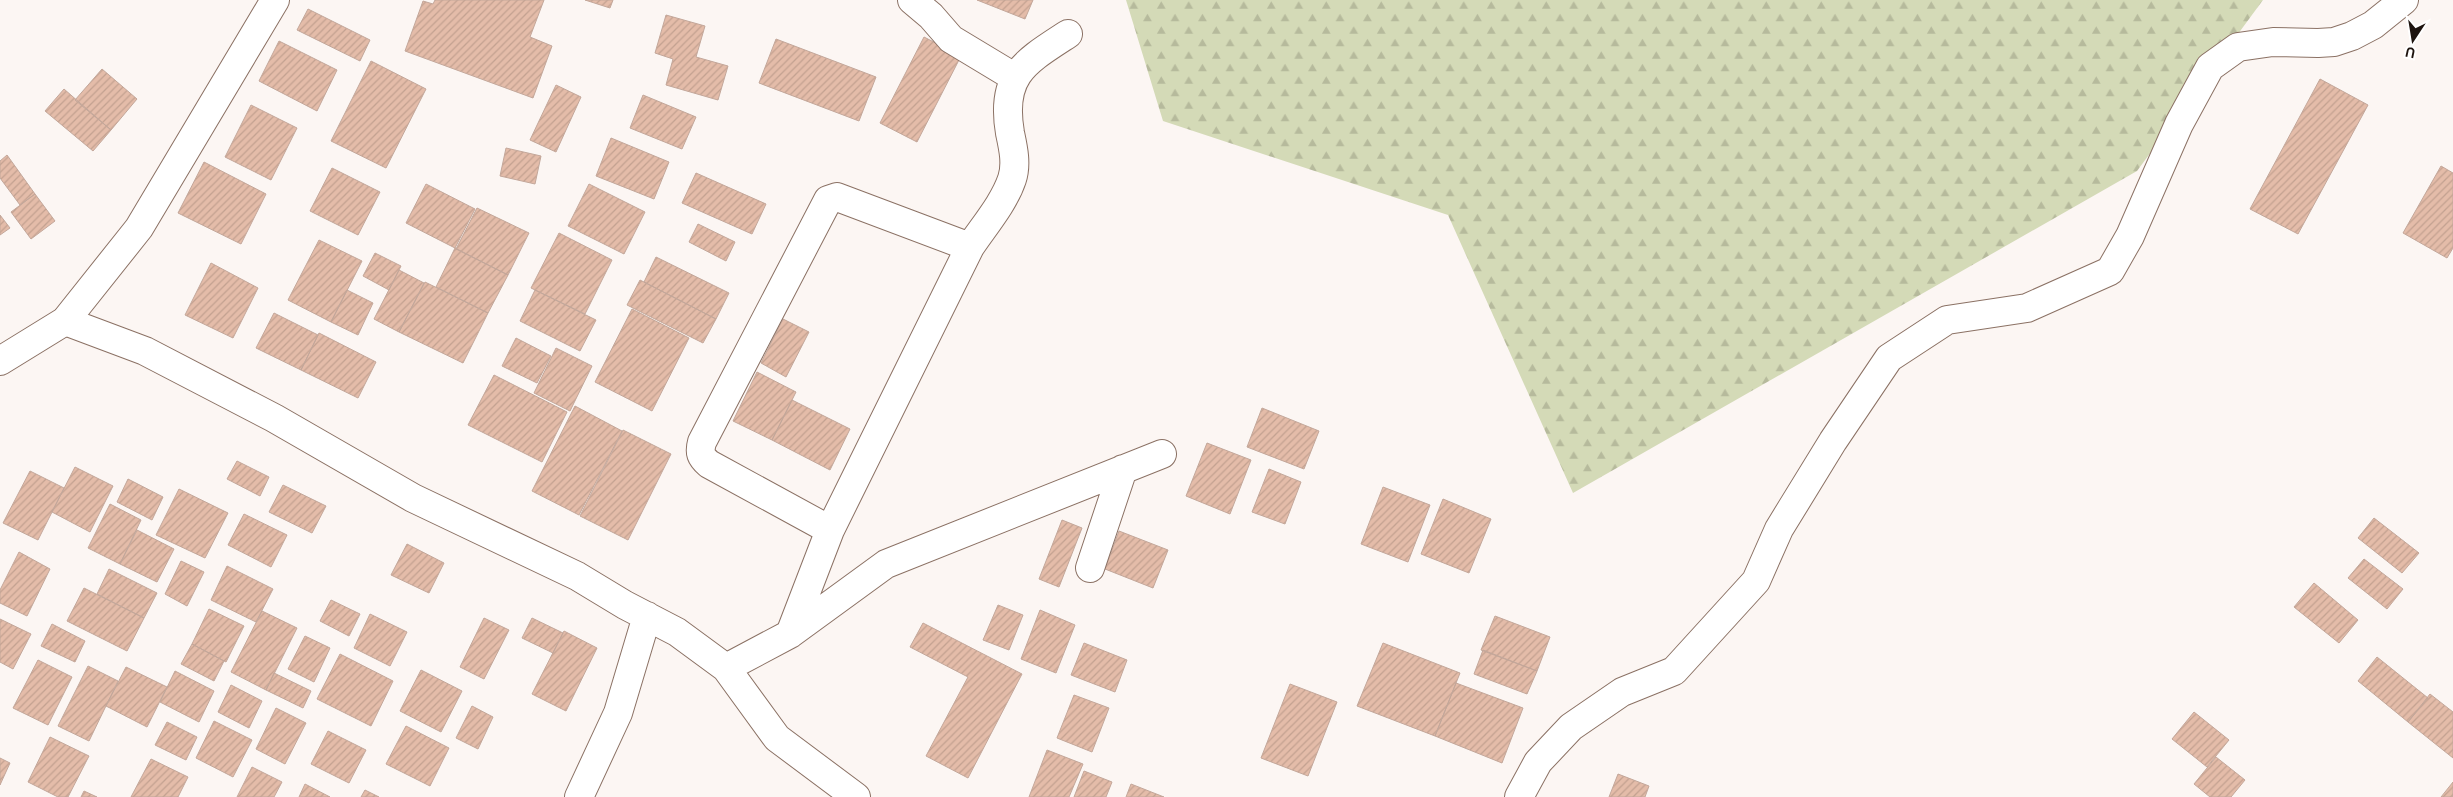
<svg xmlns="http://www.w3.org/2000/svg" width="2453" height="797" font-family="'DM Sans',sans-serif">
	<defs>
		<pattern id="forest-firs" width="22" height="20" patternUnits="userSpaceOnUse" patternTransform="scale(1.25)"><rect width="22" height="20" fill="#d4dab7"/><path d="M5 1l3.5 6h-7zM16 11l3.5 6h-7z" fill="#b6ba9c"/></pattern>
		<pattern id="building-hatch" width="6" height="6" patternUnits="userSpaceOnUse" patternTransform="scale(1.25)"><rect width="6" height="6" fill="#e4bca9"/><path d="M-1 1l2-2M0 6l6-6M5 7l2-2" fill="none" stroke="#c3a190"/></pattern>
	</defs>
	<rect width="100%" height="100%" fill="#fcf6f3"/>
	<path fill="url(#forest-firs)" d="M1126,0H2263L2137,171L1573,493L1448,215L1163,121Z"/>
	<path fill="url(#building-hatch)" stroke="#c3a79a" d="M435,0H544L530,37L552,46L533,98L405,51L423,1L433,4Z
		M585,0H613L610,8Z
		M977,0H1033L1025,19Z
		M308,9L370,40L360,61L297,30Z
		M666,15L705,26L696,57L728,66L718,100L666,85L673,59L655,53Z
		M924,37L961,56L917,142L880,123Z
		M776,39L876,77L859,121L759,83Z
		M279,41L337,70L317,111L259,81Z
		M371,61L426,89L386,168L331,141Z
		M102,69L137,99L111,130L75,100Z
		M2320,79L2368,105L2298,234L2250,209Z
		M556,85L581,97L556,152L530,140Z
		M64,89L111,130L93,151L45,111Z
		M643,95L696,117L682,149L630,128Z
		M251,105L297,128L271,180L225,157Z
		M611,138L669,162L654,199L596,176Z
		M506,148L541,156L535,184L500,176Z
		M7,155L35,194L20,205L0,178V161Z
		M204,162L266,194L241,244L178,213Z
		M2441,166L2453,173V248L2447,258L2403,233Z
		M332,168L380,192L358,235L310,211Z
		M696,173L766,204L752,234L682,203Z
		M426,184L475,209L455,248L406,223Z
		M589,184L645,212L624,254L568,226Z
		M35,194L55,221L31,239L11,212Z
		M477,208L529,233L508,275L456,249Z
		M0,215L10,228L0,235Z
		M698,224L735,242L726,261L689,242Z
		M559,233L612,260L585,314L531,288Z
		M319,240L362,261L331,322L288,300Z
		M455,248L508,275L488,313L436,287Z
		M375,253L401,266L389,290L363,276Z
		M656,257L729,293L716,319L644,282Z
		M211,263L258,288L233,338L185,315Z
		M399,270L424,283L399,332L374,319Z
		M640,280L716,319L703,343L627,305Z
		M425,282L488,313L463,363L399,332Z
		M347,290L373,303L358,335L331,322Z
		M535,290L596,320L580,351L520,321Z
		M632,309L689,338L652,411L595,382Z
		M274,313L318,335L301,370L256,348Z
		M783,319L809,332L786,377L761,363Z
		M319,333L376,362L358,398L301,370Z
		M516,338L551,356L537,383L502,366Z
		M556,348L592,366L570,411L534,393Z
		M757,372L796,392L772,440L733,421Z
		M494,375L567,412L542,462L468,425Z
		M792,400L850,429L830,470L772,440Z
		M575,406L622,431L579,515L532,491Z
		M1262,408L1319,431L1304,469L1247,447Z
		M623,430L671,454L628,540L580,516Z
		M1207,443L1251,460L1230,514L1186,496Z
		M237,461L269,477L260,496L227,479Z
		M75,467L113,486L90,532L52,512Z
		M1269,469L1301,482L1285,524L1252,512Z
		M30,471L64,488L38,540L3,523Z
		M128,479L163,497L152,520L117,502Z
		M283,485L326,506L312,533L269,512Z
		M1383,487L1430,505L1408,562L1361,544Z
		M179,489L228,513L205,558L156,535Z
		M1443,499L1491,519L1469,573L1421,554Z
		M110,504L141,520L120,564L88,548Z
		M244,514L287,535L271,567L228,545Z
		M2374,518L2419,553L2402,573L2358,538Z
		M1062,520L1082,528L1059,587L1039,579Z
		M137,530L174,549L157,582L120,564Z
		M1119,531L1168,550L1153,588L1105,569Z
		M407,544L444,563L429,593L391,575Z
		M19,552L50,569L27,616L0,603V590Z
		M2364,559L2403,589L2387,609L2348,578Z
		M181,561L204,572L187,606L165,594Z
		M227,566L273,589L256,622L211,600Z
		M109,569L157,593L144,618L97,594Z
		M2314,583L2358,620L2339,643L2294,607Z
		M84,588L144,618L127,651L67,621Z
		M331,600L360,614L349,636L320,621Z
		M998,605L1023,615L1009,650L983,640Z
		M209,609L244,626L226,662L192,644Z
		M1040,610L1075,625L1056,673L1021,659Z
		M262,611L297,628L266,690L231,672Z
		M370,614L407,632L390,666L354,648Z
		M1495,616L1550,637L1537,671L1481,650Z
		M484,618L509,630L484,679L460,667Z
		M532,618L563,633L553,653L522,638Z
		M0,619L31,634L13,669L0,662Z
		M923,623L1022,674L968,778L926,756L968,677L910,647Z
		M52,624L85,641L75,662L41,646Z
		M564,631L597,648L566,711L532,694Z
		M305,636L330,648L314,682L288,669Z
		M1084,643L1127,660L1115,692L1071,675Z
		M1383,643L1460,673L1435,736L1357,706Z
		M192,644L224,661L214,681L181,664Z
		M1483,650L1537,671L1527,694L1474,674Z
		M340,654L393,681L371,726L317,699Z
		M2377,657L2428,698L2408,722L2358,681Z
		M38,660L72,677L48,725L13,708Z
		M88,666L118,681L89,741L58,726Z
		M126,667L167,687L147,727L106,706Z
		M421,670L462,691L441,732L400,711Z
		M175,671L214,691L199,722L160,702Z
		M274,673L311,691L303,708L266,690Z
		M1456,683L1523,708L1502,763L1435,736Z
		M1290,684L1337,702L1308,776L1261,758Z
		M231,685L262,701L249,728L218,712Z
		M2430,694L2453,712V758L2408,722Z
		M1074,695L1109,708L1092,752L1057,738Z
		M472,706L493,717L478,749L456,738Z
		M276,708L306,723L285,764L256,749Z
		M2194,712L2229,740L2207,767L2172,739Z
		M214,721L252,740L233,777L196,758Z
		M167,722L197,737L186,760L155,745Z
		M406,726L449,748L430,786L386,764Z
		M328,731L366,750L349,783L311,764Z
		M50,737L89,756L68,797H58L28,782Z
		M1047,750L1083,764L1069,797H1029Z
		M2216,757L2245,780L2231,797H2210L2194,784Z
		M0,758L10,763L0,785Z
		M151,759L188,777L178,797H131Z
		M252,767L282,782L274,797H237Z
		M1084,771L1112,782L1106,797H1074Z
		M1618,774L1649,786L1645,797H1609Z
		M2453,782V797H2441Z
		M305,784L330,797H299Z
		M1131,784L1164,797H1126Z
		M365,790L379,797H361Z
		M84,791L97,797H81Z"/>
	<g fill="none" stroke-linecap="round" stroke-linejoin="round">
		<defs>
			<path id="street" d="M912,0L931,16L951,39L1014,77
				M65,321L145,351L274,418L413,498L577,576L625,605L677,632L726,668L777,738L856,797
				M830,530L709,464C701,457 699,453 702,442L828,200L837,197L970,247
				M1090,568L1123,469
				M790,634L830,530L970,247C984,226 1004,203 1012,179C1017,164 1013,147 1010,133C1000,75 1025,62 1068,34
				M726,668L790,634L886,564L1162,454
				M579,797L618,713L647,616
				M1519,797L1538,762L1571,727L1622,692L1674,671L1756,581L1779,529L1833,441L1889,358L1947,320L2027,308L2110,271L2130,236L2179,124L2210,67L2238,47L2273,42L2318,43L2334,42L2352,36L2373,25L2404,0"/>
			<path id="secondary" d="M0,361L65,321L139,228L275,0"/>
		</defs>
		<use href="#street" stroke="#8b7164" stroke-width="30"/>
		<use href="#secondary" stroke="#8b7164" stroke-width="30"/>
		<use href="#street" stroke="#fff" stroke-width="28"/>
		<use href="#secondary" stroke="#fff" stroke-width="28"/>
	</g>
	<g transform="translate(2413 40) rotate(192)" stroke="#ffffff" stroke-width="4" paint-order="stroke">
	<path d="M0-4L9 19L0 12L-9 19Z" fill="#1d130e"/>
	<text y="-8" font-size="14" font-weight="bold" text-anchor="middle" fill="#1d130e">U</text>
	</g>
</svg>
